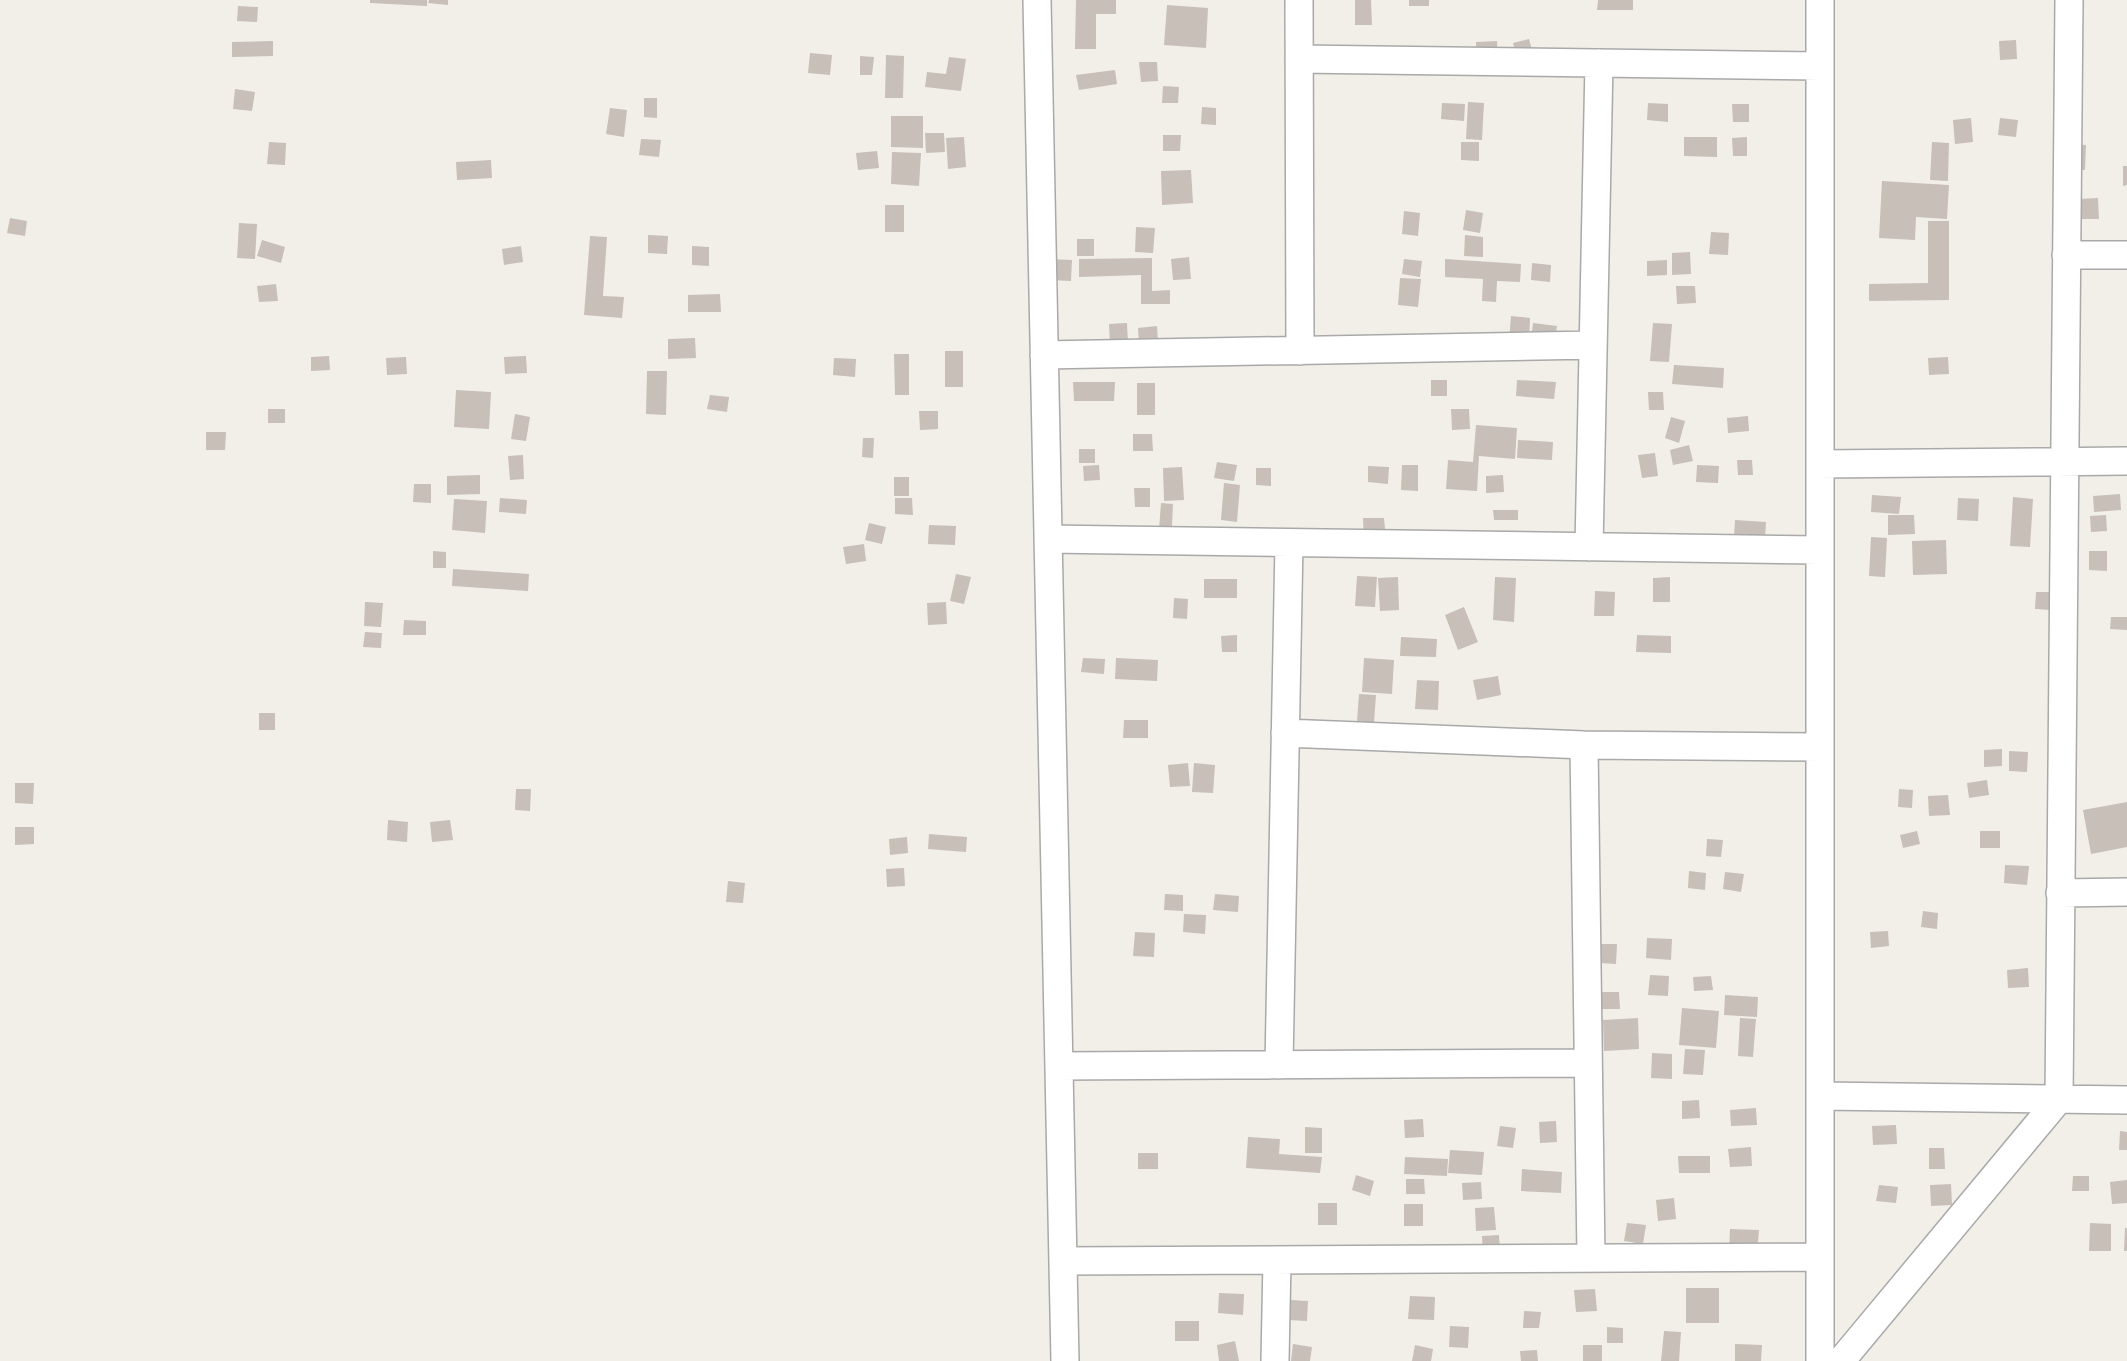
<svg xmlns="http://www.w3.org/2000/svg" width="2127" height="1361" font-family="'Archivo Narrow',sans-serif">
	<rect width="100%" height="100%" fill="#f2efe9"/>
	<path fill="#c7bfb8" d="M370,0H427V6L370,3Z
		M429,0H448V5L428,3Z
		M1076,0H1116V14H1096V49H1075Z
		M1355,0H1371L1372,25H1355Z
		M1409,0H1429V6H1409Z
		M1598,0H1633V10H1597Z
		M1167,5L1208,8L1206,48L1164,45Z
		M238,6L258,7L257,22L237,21Z
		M1529,39L1534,57L1518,62L1513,43Z
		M2016,40L2017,59L2000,60L1999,41Z
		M273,41V56L232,57V42Z
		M1497,41L1498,64L1477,65L1476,42Z
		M810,53L832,55L830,75L808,73Z
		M886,55L904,56L903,98H885Z
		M860,56L874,57L872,75H860Z
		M949,57L966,59L961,91L925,87L927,72L946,74Z
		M1139,62H1157L1158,81L1141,82Z
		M1115,70L1117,84L1079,90L1076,75Z
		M1163,86L1179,87L1178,103H1162Z
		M235,89L255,92L252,111L233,109Z
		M644,98H657V118L644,117Z
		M1468,102L1484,103L1482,140L1466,139Z
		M1442,103L1465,104L1464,121L1441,119Z
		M1648,103L1668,104V122L1647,120Z
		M1732,104H1749V122H1733Z
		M1202,107L1216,108V125L1201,124Z
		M610,108L627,110L624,137L606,134Z
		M891,116H923V148L891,147Z
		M1971,118L1973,142L1955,144L1953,120Z
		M2000,118L2018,120L2016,137L1998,135Z
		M925,133H944L945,152L926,153Z
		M1163,135H1181L1180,151H1163Z
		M964,137L966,167L948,169L946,138Z
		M1684,137H1717V157L1684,156Z
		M1747,137V156H1733L1732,138Z
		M641,139L661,140L659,157L639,155Z
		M269,142L286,143L285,165L267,164Z
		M1461,142H1479V161L1461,160Z
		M1932,142L1949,143L1948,181L1930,180Z
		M2070,144L2086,145L2085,170L2068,169Z
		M877,151L879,168L858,170L856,153Z
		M892,152L921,153L919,186L891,184Z
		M491,160L492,178L457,180L456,162Z
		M2123,166H2127V185L2123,186Z
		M1191,170L1193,203L1162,205L1161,171Z
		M1882,181L1949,185L1947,219L1916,217L1915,240L1879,238Z
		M2098,198L2099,219H2081L2080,199Z
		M885,205H904V232H885Z
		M1466,210L1483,213L1480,233L1463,230Z
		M1404,211L1420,213L1418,236L1402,234Z
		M10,218L27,221L25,236L7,233Z
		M1928,221H1949V300L1869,301V284L1928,283Z
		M239,223L257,224L255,259L237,258Z
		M1136,227L1155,228L1153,253L1135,252Z
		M1711,232L1729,233L1728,255L1709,254Z
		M648,235L668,236L667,254L648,253Z
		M1465,235L1483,237V257L1464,256Z
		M590,236L607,237L603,296L624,297L622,318L584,315Z
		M1077,239H1094V256H1077Z
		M262,240L285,247L281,263L257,256Z
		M521,246L523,262L504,265L502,249Z
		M692,246L709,247V266L692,265Z
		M1690,252L1691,274L1672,275V253Z
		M1189,257L1191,279L1173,280L1171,259Z
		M1152,258V291L1170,290V304H1141V275L1079,277V259Z
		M1049,259L1072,260L1071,281L1048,280Z
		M1404,259L1422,261L1420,277L1402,274Z
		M1445,259L1521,264L1520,282L1497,281L1496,302L1482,301L1483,279L1445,277Z
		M1667,260V275L1647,276V261Z
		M1532,263L1551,265L1550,282L1531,280Z
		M1400,278L1421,279L1418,307L1398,305Z
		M276,284L278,301L259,302L257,286Z
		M1676,286H1695L1696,303L1677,304Z
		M720,294L721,312H688V295Z
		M1511,316L1530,318L1529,343L1509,341Z
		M1127,323L1128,343L1110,345L1109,324Z
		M1533,323L1557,326L1554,343L1531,340Z
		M1653,323L1672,324L1669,362L1650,361Z
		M1157,326L1158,342L1139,343L1138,328Z
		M695,338L696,358L668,359V339Z
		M945,351H963V387H945Z
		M894,354H909V395H895Z
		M329,356L330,370L311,371V357Z
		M526,356L527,373L505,374L504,357Z
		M406,357L407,374L387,375L386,358Z
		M1948,357L1949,374L1929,375L1928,358Z
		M834,358L856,359L855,377L833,375Z
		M1674,365L1724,368L1723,388L1672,384Z
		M647,371H667L666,415L646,414Z
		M1431,380H1447V396H1431Z
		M1517,380L1556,382L1554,399L1516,396Z
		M1073,382H1115L1114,401H1074Z
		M1137,383H1155V415H1137Z
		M456,390L491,392L489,429L454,427Z
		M1648,392H1663L1664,410H1649Z
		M710,395L729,397L727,412L707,409Z
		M268,409H285V423H268Z
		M1451,409H1469L1470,429L1452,430Z
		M919,411H938V429L920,430Z
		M515,414L530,417L526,441L511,439Z
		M1748,416L1749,431L1728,433L1727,418Z
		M1671,417L1685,421L1679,443L1665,438Z
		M1476,425L1517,428L1515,459L1479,456L1477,491L1446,489L1448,460L1473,462Z
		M206,432H226L225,450H206Z
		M1133,434H1152L1153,451H1133Z
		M863,438H874L873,458L862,457Z
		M1518,440L1553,442L1552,460L1517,458Z
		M1689,445L1693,461L1673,465L1670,450Z
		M1079,449H1095V463H1079Z
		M1655,453L1658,476L1642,478L1638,455Z
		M523,455L524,479L510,480L508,456Z
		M1737,460H1752L1753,475H1738Z
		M1217,462L1237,465L1234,481L1214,478Z
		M1099,465L1100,480L1084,481L1083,466Z
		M1402,465H1418V491L1401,490Z
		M1697,465L1719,466L1718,483L1696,482Z
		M1368,466L1389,467L1388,484L1368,482Z
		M1182,467L1184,500L1164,501L1163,468Z
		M1256,468H1271V486L1256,485Z
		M480,475V494L447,495V476Z
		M1503,475L1504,492L1486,493V476Z
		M894,477H909V496H894Z
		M1224,483L1240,485L1237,522L1221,520Z
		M414,484H431V503L413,502Z
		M1134,488H1150V507H1135Z
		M2120,494L2121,510L2094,512L2093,496Z
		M1872,495L1901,497L1899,514L1871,512Z
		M2013,497L2033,499L2030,547L2010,546Z
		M500,498L527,500L526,514L499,512Z
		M895,498H912L913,515L895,514Z
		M1958,498L1979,499L1978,521L1957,520Z
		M454,499L487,501L485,533L452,530Z
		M1161,503L1173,504L1172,526H1187L1186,545L1158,543Z
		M1493,510H1518V520H1494Z
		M1888,515H1914L1915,534L1888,535Z
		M2106,515L2107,531L2091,532L2090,516Z
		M1363,518H1384L1386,540L1364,541Z
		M1735,520L1766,522L1765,539L1734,537Z
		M869,523L886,527L882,544L865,540Z
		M929,525L956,526L955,545L928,544Z
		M1871,537L1887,538L1885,577L1869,576Z
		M1946,540L1947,574L1913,575L1912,541Z
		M864,544L866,561L846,564L843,547Z
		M433,551L446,552V568H433Z
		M2089,551H2107V571L2089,570Z
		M453,569L529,574L528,591L452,586Z
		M956,574L971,577L964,604L950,601Z
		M1357,576L1377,577L1375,607L1355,606Z
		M1398,577L1399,610L1380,611L1378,578Z
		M1495,577L1516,578L1514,622L1493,620Z
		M1670,577V602H1653V578Z
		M1204,579H1237V598H1204Z
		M1595,591L1615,592L1614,616H1594Z
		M2036,592H2053L2052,610L2035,609Z
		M1174,598L1188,599L1187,619L1173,618Z
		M365,602L383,603L381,627L364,626Z
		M946,602L947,624L928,625L927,603Z
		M1464,607L1478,642L1458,650L1445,615Z
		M2111,617H2127V630L2110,629Z
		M404,620L426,621V635H403Z
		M365,632L382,633L381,648L363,647Z
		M1237,635V652H1222L1221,636Z
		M1637,635L1671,636V653L1636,652Z
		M1401,637L1437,639L1436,657L1400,656Z
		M1083,658L1105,659L1104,674L1081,672Z
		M1116,658L1158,660L1157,681L1115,679Z
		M1364,658L1394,660L1392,694L1362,692Z
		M1498,676L1501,695L1477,700L1473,680Z
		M1417,680L1439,681L1438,710L1415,709Z
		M1359,694L1376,695L1373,736L1356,735Z
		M259,713H275V730H259Z
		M1124,720H1148V738H1123Z
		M2002,749V766L1984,767V750Z
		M2009,751L2028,752L2027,772L2009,771Z
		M1188,763L1190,786L1170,787L1168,765Z
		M1194,763L1215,765L1213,793L1192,792Z
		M1987,780L1989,795L1969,798L1967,783Z
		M15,783H34L33,804L15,803Z
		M516,789H531L530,811L515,810Z
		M1899,789L1913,790L1912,808L1898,807Z
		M1948,795L1950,815L1929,816L1928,796Z
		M2127,802V847L2091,854L2083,810Z
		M388,820L408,822L407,842L387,840Z
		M450,820L453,840L432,842L430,822Z
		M15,827H34V844L15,845Z
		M1917,831L1920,844L1903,848L1900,835Z
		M1980,831H2000V848H1980Z
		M929,834L967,837L966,852L928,849Z
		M907,837L908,853L890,855L889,839Z
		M1707,839L1723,840L1721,857L1706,856Z
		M2005,865L2029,866L2027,885L2004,883Z
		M904,868L905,886L887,887L886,869Z
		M1689,871L1706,873L1705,890L1688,888Z
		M1725,872L1744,874L1741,892L1723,889Z
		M728,881L745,883L743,903L726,902Z
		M1165,894L1183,895V911L1164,910Z
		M1215,894L1239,896L1238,912L1213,910Z
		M1923,911L1938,913L1937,929L1921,927Z
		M1184,914L1206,915L1205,934L1183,932Z
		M1888,931L1889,946L1871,948L1870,932Z
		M1135,932L1155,933L1154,957L1133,956Z
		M1647,938L1672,939L1671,960L1646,958Z
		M1600,944H1617L1616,964L1599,963Z
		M2028,968L2029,987L2008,988L2007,970Z
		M1650,975L1669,976L1668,996L1648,995Z
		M1711,976L1713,990L1694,991L1693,977Z
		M1601,992H1619L1620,1009H1601Z
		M1725,995L1758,997L1757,1017L1724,1015Z
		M1682,1008L1719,1011L1716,1048L1679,1045Z
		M1638,1018L1639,1049L1604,1051L1603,1020Z
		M1740,1018L1756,1019L1753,1057L1738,1056Z
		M1685,1049L1705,1050L1703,1075L1683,1074Z
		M1652,1053L1672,1054V1079L1651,1078Z
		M1699,1100L1700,1118L1682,1119V1101Z
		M1756,1108L1757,1125L1731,1126L1730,1110Z
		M1423,1119L1424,1137L1405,1138L1404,1120Z
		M1556,1121L1557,1142L1540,1143L1539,1122Z
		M1896,1125L1897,1144L1873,1145L1872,1126Z
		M1500,1126L1516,1128L1513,1148L1497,1146Z
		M1305,1127L1322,1128V1153H1305Z
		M2120,1131L2127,1132V1150H2119Z
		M1248,1137L1280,1139L1279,1154L1322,1157L1320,1173L1246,1168Z
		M1751,1147L1752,1166L1730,1167L1728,1149Z
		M1929,1148H1944L1945,1169H1929Z
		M1450,1150L1484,1152L1482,1175L1448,1173Z
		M1138,1153H1158V1169H1138Z
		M1678,1156H1710V1173H1679Z
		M1405,1157L1448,1159L1447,1176L1404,1174Z
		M1522,1169L1562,1172L1561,1193L1521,1191Z
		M1356,1175L1374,1181L1370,1196L1352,1190Z
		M2073,1176H2089V1191H2072Z
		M1406,1179H1424L1425,1194H1406Z
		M2127,1180V1203L2112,1204L2110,1182Z
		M1481,1182L1482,1199L1463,1200L1462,1183Z
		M1951,1184L1952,1205L1931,1206L1930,1185Z
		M1879,1185L1898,1187L1896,1203L1876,1201Z
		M1674,1198L1676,1219L1658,1221L1656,1200Z
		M1318,1203H1337V1225H1318Z
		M1404,1204H1423V1226H1404Z
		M1494,1207L1496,1230L1476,1231L1475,1208Z
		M1627,1223L1646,1225L1643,1244L1624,1241Z
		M2090,1223L2111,1224V1251H2089Z
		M2125,1228H2127V1251H2124Z
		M1730,1229L1759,1230L1757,1254L1729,1252Z
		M1499,1235L1500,1254H1483L1482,1236Z
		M1686,1288H1719V1323H1686Z
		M1595,1289L1597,1311L1576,1312L1574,1290Z
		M1219,1293L1244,1294L1243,1315L1218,1313Z
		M1410,1296L1435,1297L1434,1320L1408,1319Z
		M1290,1300L1308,1301L1307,1321L1289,1320Z
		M1524,1311L1541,1312L1539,1328H1523Z
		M1175,1321H1199V1341H1175Z
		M1450,1326L1469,1327L1468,1348L1449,1347Z
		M1607,1327L1623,1328V1343H1607Z
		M1664,1331L1681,1332L1679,1361H1661Z
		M1235,1341L1239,1361H1219L1217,1345Z
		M1293,1344L1312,1347L1310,1361H1291Z
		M1735,1344L1762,1345L1761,1361H1735Z
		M1415,1345L1433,1349L1431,1361H1412Z
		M1583,1345H1602V1361H1583Z
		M1537,1350L1538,1361H1521L1520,1351Z"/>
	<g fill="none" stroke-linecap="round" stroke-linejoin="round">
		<defs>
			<path id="street" d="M1037,0L1065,1361
				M1299,0L1300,351
				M1820,0V1361
				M1299,59L1820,66
				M2066,255H2127
				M1044,355L1593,345
				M1820,464L2127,461
				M1048,539L1820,550
				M1589,547L1599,63
				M1285,733L1584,745L1820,747
				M1584,745L1591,1258
				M2060,893L2127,892
				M1279,1065L1289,543
				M1059,1066L1588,1063
				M1820,1096L2127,1100
				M1063,1261L1820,1257
				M1275,1361L1277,1260
				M1841,1361L2059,1099L2069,0"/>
		</defs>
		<use href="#street" stroke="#a9a9a9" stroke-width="30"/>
		<use href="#street" stroke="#fff" stroke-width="27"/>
	</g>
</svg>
